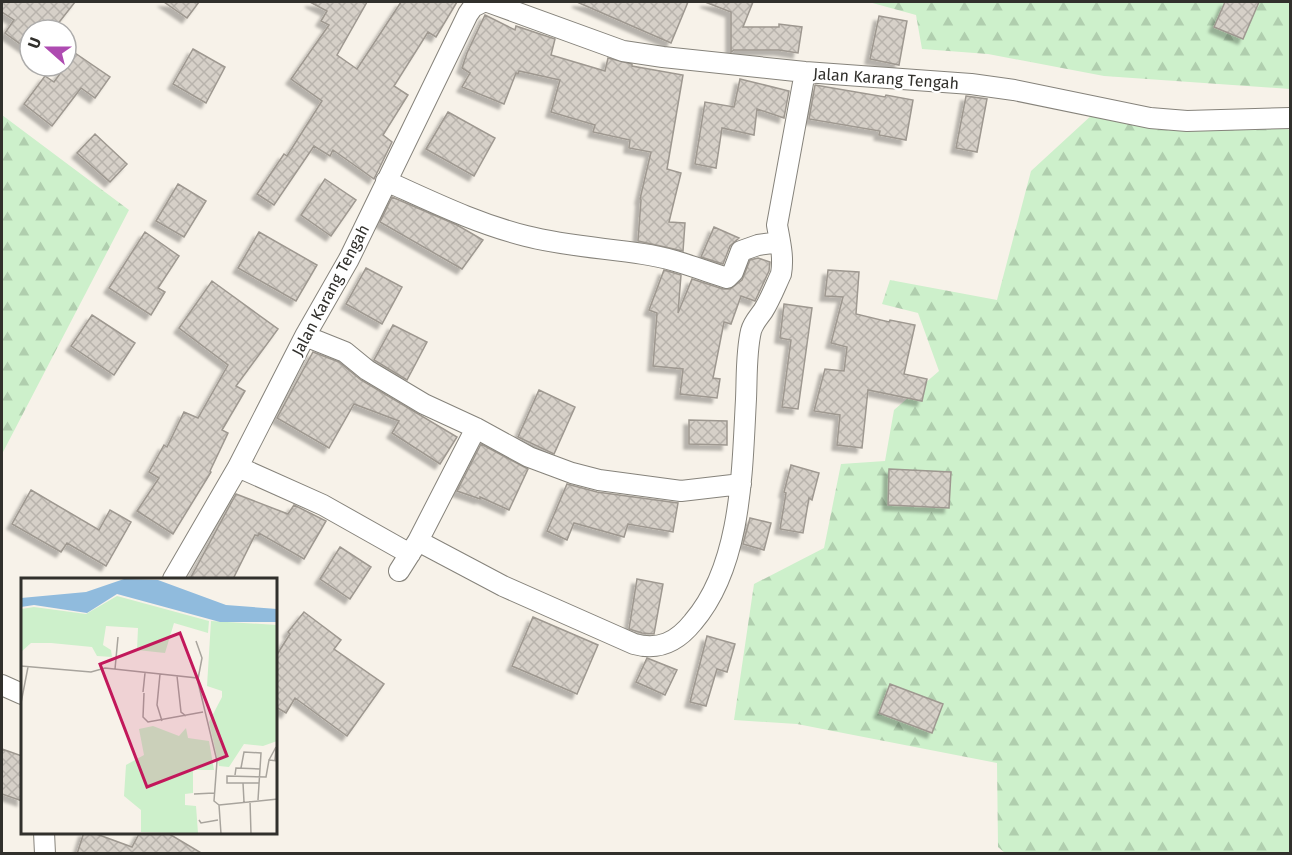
<svg xmlns="http://www.w3.org/2000/svg" width="1292" height="855" font-family="'Fira Sans',sans-serif">
	<defs>
		<pattern id="forest-firs" width="22" height="20" patternUnits="userSpaceOnUse" patternTransform="scale(1.5)"><rect width="22" height="20" fill="#cdf0cb"/><path d="M5 1l3.5 6h-7zM16 11l3.5 6h-7z" fill="#b0ceae"/></pattern>
		<pattern id="building-cross-hatch" width="8" height="8" patternUnits="userSpaceOnUse" patternTransform="scale(1.5)"><rect width="8" height="8" fill="#d6d0c8"/><path d="M0 0l8 8M0 8l8-8" fill="none" stroke="#b8b3ac"/></pattern>
		<filter id="shadow"><feDropShadow dx="-5" dy="5" stdDeviation="1.5" flood-color="#0004"/></filter>
	</defs>
	<rect width="100%" height="100%" fill="#f7f2e9"/>
	<path fill="url(#forest-firs)" d="M869,2H1290V89L1104,76L988,54L922,49L916,15Z
		M1093,114L1277,125L1290,130V853H1005L998,847L997,763L797,724L734,720L754,584L824,548L841,464L885,461L894,410L939,371L918,313L882,304L890,280L997,300L1031,171Z
		M2,115L129,210L2,454Z"/>
	<path fill="url(#building-cross-hatch)" stroke="#9e9890" stroke-width="1.5" filter="url(#shadow)" d="M2,2H75L53,30H30V51L5,33L14,20L2,12Z
		M164,2H199L187,18Z
		M310,2H367L337,55L357,69L401,2H457L436,37L428,32L394,86L408,95L383,135L392,142L374,179L333,150L330,156L314,146L274,205L257,194L284,154L287,156L322,101L291,79L329,25L321,21L327,11Z
		M577,2H688L671,43Z
		M705,2H753L743,27H779V24L802,27L798,53L779,50H734L731,52V12Z
		M1225,2H1259L1243,39L1214,27Z
		M485,15L515,30L516,26L555,39L551,55L605,71L608,58L632,64V66L683,75L667,169L681,173L669,222L685,223L683,251L638,241L641,200L640,199L651,152L629,148L630,140L593,132L595,125L551,112L560,80L519,71L518,74L516,73L504,104L462,87L470,73L462,68L467,53Z
		M879,16L907,21L899,65L870,59Z
		M193,49L225,67L206,103L173,84Z
		M75,53L110,77L95,98L81,88L52,126L24,104L45,76L54,82Z
		M740,79L789,91L784,118L757,109L754,135L722,128L716,168L695,164L705,102L734,107Z
		M815,85L885,97L886,95L913,100L906,140L879,135L880,131L809,119Z
		M966,96L987,99L977,152L956,148Z
		M448,112L495,138L474,176L426,149Z
		M95,134L127,164L110,182L77,153Z
		M325,179L356,200L331,236L301,215Z
		M178,184L206,201L184,237L156,221Z
		M392,197L457,225L483,240L462,269L380,222Z
		M714,227L739,238L730,246L723,264L701,257Z
		M145,232L179,256L158,288L165,292L151,315L109,288Z
		M259,232L317,265L296,301L238,268Z
		M758,258L770,262L769,271L755,301L741,296L731,324L724,322L713,378L720,379L717,398L680,394L683,369L653,366L657,313L649,310L664,270L681,275L678,313L692,279L723,289H730L742,280L750,260Z
		M366,268L402,287L382,324L346,304Z
		M828,270L859,272L856,314L889,322L890,320L915,325L904,374L927,379L922,401L868,390L862,448L837,445L840,415L814,411L825,369L844,371L847,347L831,343L843,297L825,296Z
		M212,281L278,329L236,386L245,391L222,430L228,433L210,471L211,472L173,534L137,511L159,478L149,472L164,445L167,447L184,412L198,418L228,365L179,328Z
		M784,304L812,308L798,409L782,407L791,340L780,338Z
		M92,315L135,343L114,375L71,346Z
		M393,325L427,342L407,380L374,360Z
		M313,352L339,362L361,380L457,437L440,464L392,433L399,421L354,404L329,448L277,418Z
		M539,390L575,407L554,454L518,437Z
		M689,420L727,421V445L689,444Z
		M481,444L528,469L509,510L480,497V499L457,491Z
		M791,465L819,473L812,500L809,498L803,533L780,529L786,493L784,492Z
		M889,469L951,472L949,508L888,505Z
		M567,484L597,492L678,503L673,532L628,524L624,537L574,523L567,540L547,531Z
		M31,490L99,530L110,510L131,522L106,566L67,543L61,552L12,524Z
		M236,494L288,514L294,505L326,521L304,559L259,533L258,536L255,535L233,579H190Z
		M750,518L771,523L764,550L743,544Z
		M340,547L371,567L350,599L320,579Z
		M637,579L663,584L654,634L642,633L629,629Z
		M304,612L341,640L334,649L384,684L347,736L295,698L286,713L276,707V656L290,634L288,632Z
		M533,617L598,645L577,694L512,666Z
		M707,636L735,644L727,672L717,669L706,706L690,702Z
		M647,658L677,670L665,695L636,682Z
		M890,684L943,704L932,733L879,713Z
		M2,749L22,756V801L2,794Z
		M84,832H91L132,847L140,832H166L203,854H77Z"/>
	<g fill="none" stroke-linecap="round" stroke-linejoin="round">
		<defs>
			<path id="street" d="M488,2L623,51L663,57L805,72L971,84L1014,90L1150,118L1187,121L1290,118
				M386,181C433,202 475,223 526,236C565,246 604,248 643,254C672,258 699,269 727,278L733,272L741,251L758,245L780,242
				M305,336L345,352L367,370L424,404L476,428L529,457L572,473L599,480L681,491L741,484
				M238,467L323,505L410,554
				M418,541L503,586L634,644C659,651 677,642 693,622C742,565 742,471 746,399C747,377 746,352 751,331C753,323 758,318 763,311C770,300 775,287 781,274C784,257 780,242 777,225L805,72
				M399,571L418,541L476,428
				M173,579L238,467L305,336L349,259L468,14L473,7L483,2
				M2,685L22,694
				M44,832L45,854"/>
		</defs>
		<use href="#street" stroke="#86837b" stroke-width="22"/>
		<use href="#street" stroke="#fff" stroke-width="20"/>
	</g>
	<g text-anchor="middle" stroke-width="4.5" stroke-linejoin="round" paint-order="stroke">
		<g font-size="16" fill="#31302c" stroke="#fff">
			<text transform="translate(886 78) rotate(4)" y="6">Jalan Karang Tengah</text>
			<text transform="translate(330 290) rotate(-62)" y="6">Jalan Karang Tengah</text>
		</g>
	</g>
	<g transform="translate(21 578)">
		<rect width="256" height="256" fill="#f7f2e9"/>
		<path d="M96,18L188,43L187,55L153,45L144,75L116,72L117,50L85,48L82,67L90,72L91,79L76,78L71,69L30,65H10L0,74V31L13,29L65,36ZM190,43L256,47V163L242,168L223,166L208,189L198,188L188,144L201,119V113L186,108ZM132,148L158,158L165,150L167,160L188,163L193,192H172V215L164,216V227L175,228L177,255L182,256L120,254V232L103,218L105,187L123,177L118,151Z" fill="#cdf0cb"/>
		<path d="M103,1L137,2L205,27L256,31V44H199L96,16L66,35L13,27L0,29V20L65,14Z" fill="#90bbdd"/>
		<path fill="none" stroke="#a8a49d" stroke-width="1.5" d="M175,63L181,80L177,101M0,88L70,94L84,90L176,100L196,183L193,223L198,227M94,91L97,59M139,96L136,127L141,143M156,98L160,134L165,138M122,114L124,95M123,115L122,139L127,144L182,134M0,125L7,89M248,182L255,169L254,182M220,190L223,174L240,175L237,222M214,197L215,190L239,191M222,205L223,224M238,205H206V198L245,199L248,182L257,183M173,216L193,215M229,223L230,256M198,227L257,221M198,227L200,256M178,242L180,245L197,242"/>
		<path fill="#c2185b" fill-opacity="0.15" stroke="#c2185b" stroke-width="3" d="M159,55L206,178L126,209L79,86Z"/>
		<rect width="256" height="256" fill="none" stroke="#31302c" stroke-width="3"/>
	</g>
	<rect width="1292" height="855" fill="none" stroke="#31302c" stroke-width="6"/>
	<g transform="translate(48 48) rotate(291)"><circle r="28" fill="#ffffff" stroke="#adacab" stroke-width="1.5"/>
	<path d="M0-4.5L10 22L0 15L-10 22Z" fill="#ae4bb1"/>
	<text y="-9" font-size="16" font-weight="bold" text-anchor="middle" fill="#31302c">U</text>
	</g>
</svg>
